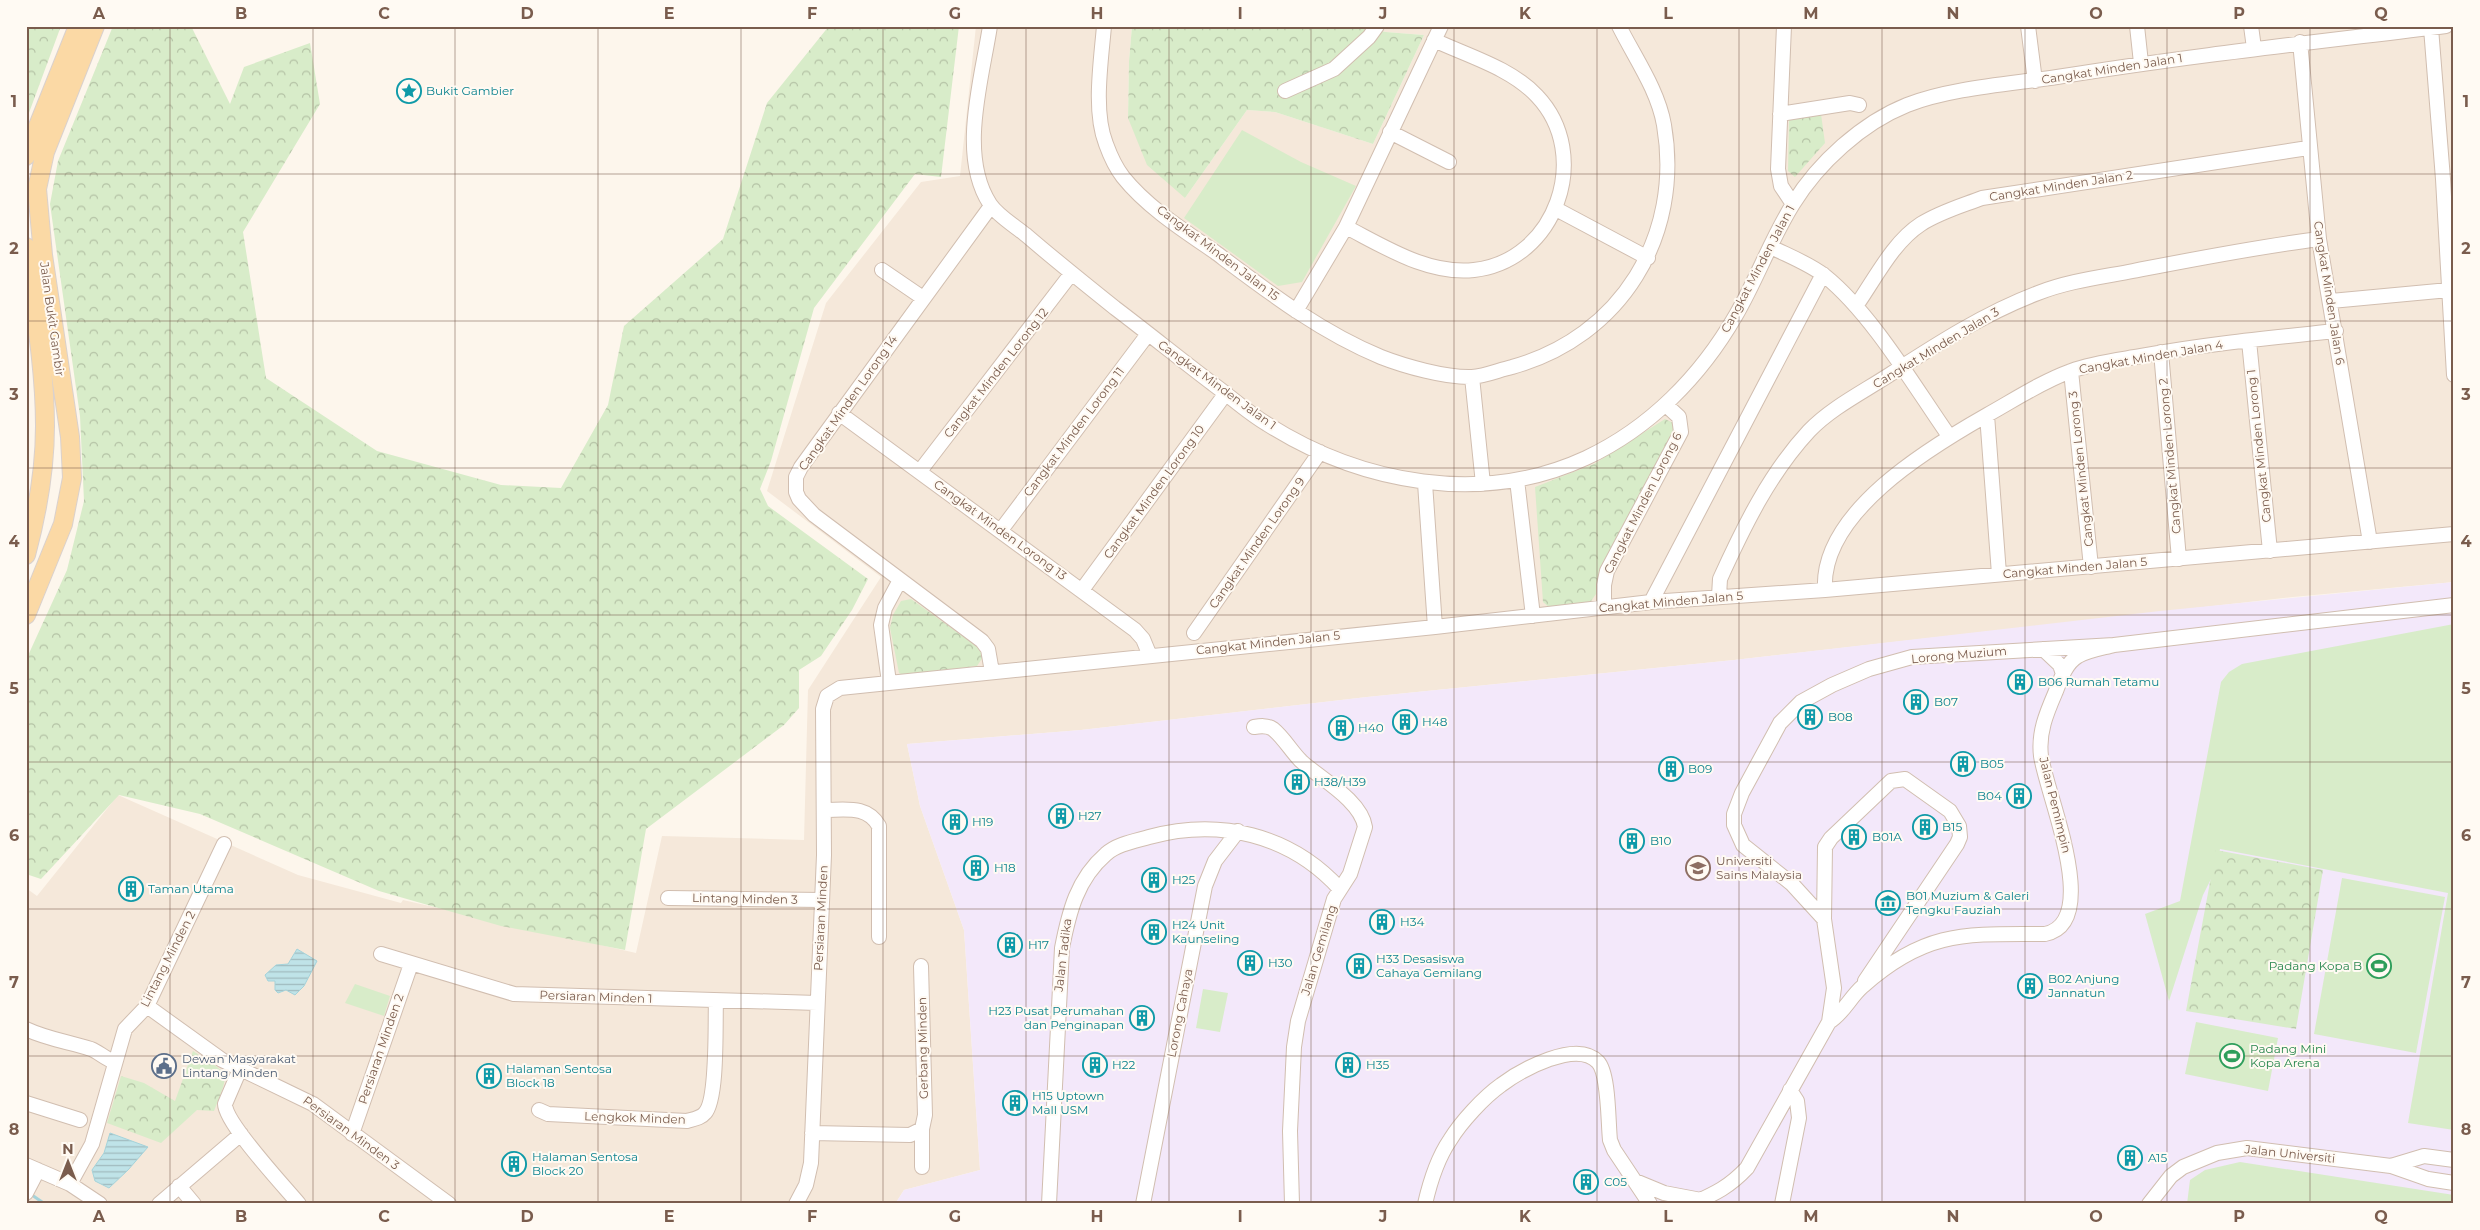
<svg xmlns="http://www.w3.org/2000/svg" width="2480" height="1230" font-family="Montserrat,sans-serif">
	<defs>
		<pattern id="forest-crowns" width="20" height="18" patternUnits="userSpaceOnUse" patternTransform="scale(1.25)"><rect width="20" height="18" fill="#d8ecc9"/><path d="M2 6a3 3 0 1 1 6 0M12 15a3 3 0 1 1 6 0" fill="none" stroke="#b4c2a5"/></pattern>
		<pattern id="water-rules" width="6" height="5" patternUnits="userSpaceOnUse" patternTransform="scale(1.25)"><rect width="6" height="5" fill="#bfe3e8"/><path d="M0 2.5h6" fill="none" stroke="#a0bbbe"/></pattern>
	</defs>
	<rect width="100%" height="100%" fill="#fdf6ec"/>
	<path fill="#f5e8da" d="M976,26H1132L1129,61L1128,118L1185,198L1247,110L1275,112L1373,144L1424,35L1386,32L1358,26H2454V582L2293,597L1734,660L1367,697L1081,730L907,744L920,806L964,930L980,1170L904,1190L895,1204H26V888L37,896L118,795L298,875L401,903L403,900L636,953L662,836L804,840L808,690L881,577L767,491L826,303L921,182L960,176Z"/>
	<path fill="#f3e8fa" d="M2454,582V1204H895L904,1190L980,1170L964,930L920,806L907,744L1081,730L1367,697L1734,660L2160,611Z"/>
	<path fill="#d8ecc9" d="M1242,130L1301,162L1356,186L1302,282L1278,286L1184,218Z
		M2454,624V1130L2408,1123L2448,893L2220,849L2216,869L2203,895L2169,1001L2145,914L2180,901L2221,682L2229,672L2242,664Z
		M2342,878L2445,897L2416,1053L2314,1034Z
		M355,984L390,996L384,1016L345,1003Z
		M1203,989L1228,993L1220,1032L1196,1028Z
		M2196,1022L2278,1038L2268,1091L2185,1074Z
		M2240,1162L2454,1195V1204H2187L2190,1180L2205,1170Z"/>
	<path fill="url(#forest-crowns)" d="M26,26H61L26,121Z
		M113,26H191L230,104L244,67L310,43L320,104L243,232L266,378L377,451L501,485L561,488L608,405L624,326L723,239L767,103L829,26H959L941,177L915,174L814,308L771,461L760,489L768,506L868,579L852,610L821,656L799,670V708L784,725L646,829L625,950L501,926L379,891L200,814L119,795L41,879L26,874V660L67,570L84,501L80,416L50,204L58,161Z
		M1132,26H1358L1386,32L1424,35L1373,144L1275,112L1247,110L1185,198L1147,165L1128,118L1129,61Z
		M1821,114L1825,143L1795,177L1788,171L1789,119Z
		M1665,419L1673,423V431L1600,570L1596,594L1589,604L1550,608L1543,602L1535,487L1594,464Z
		M911,599L979,648L983,657L977,666L903,675L899,673L890,628L893,615L901,601Z
		M2216,850L2323,870L2296,1029L2186,1011Z
		M193,1051C230,1076 231,1068 214,1111L197,1110L161,1143L107,1123L121,1076L144,1083L175,1101Z"/>
	<path fill="url(#water-rules)" stroke="#a5d3da" d="M297,949L317,961L304,986L295,995L286,990L278,993L275,990V981H268L265,975L276,965L288,964Z
		M110,1133L148,1147L128,1170L109,1188L95,1181L92,1170L104,1153Z"/>
	<g fill="none" stroke-linecap="round" stroke-linejoin="round">
		<path stroke="#a5d3da" stroke-width="3" d="M29,1193L45,1204"/>
		<defs>
			<path id="minor" d="M990,26C982,79 958,155 990,204C998,216 1015,226 1026,235C1055,260 1085,284 1115,308C1148,333 1180,359 1213,384C1231,397 1248,413 1267,424C1362,484 1482,506 1586,458C1650,428 1701,376 1736,315C1757,279 1771,239 1793,204C1818,163 1862,123 1907,105C1950,88 2011,84 2057,77C2186,56 2316,42 2446,26
				M1104,26C1101,62 1093,111 1106,144C1110,155 1116,168 1123,177C1147,207 1183,230 1215,252C1267,291 1320,332 1381,357C1404,366 1446,378 1472,377C1485,376 1499,370 1512,367C1621,337 1683,236 1664,125C1658,90 1635,58 1619,26
				M1784,26L1778,169L1781,186L1793,204
				M2028,26L2035,81
				M2137,26L2141,63
				M2251,26L2254,48
				M2431,28L2443,179L2454,375
				M2300,42L2319,239L2370,542
				M1285,91L1334,69L1369,37L1377,26
				M1780,114L1850,103L1859,105
				M1390,132L1449,162
				M991,206L801,467L796,477V492L799,499L814,515L982,641L988,649L992,672
				M1556,209L1648,258
				M1346,227C1385,247 1428,275 1474,270C1556,261 1593,155 1537,96C1511,68 1468,56 1434,40
				M1771,247C1789,256 1810,264 1825,276C1872,314 1914,386 1949,436
				M882,270L923,298
				M2331,301L2449,290
				M1856,306C1875,279 1893,242 1921,224C1940,212 1961,206 1982,198L2308,148
				M1296,311L1346,227L1441,26
				M2249,341L2270,551
				M2161,352L2179,559
				M2071,371L2091,567
				M1472,377L1483,484
				M839,413L1135,630L1143,639L1150,656
				M1987,415L1999,574
				M920,471L1071,274
				M1517,480L1533,616
				M1425,483L1435,627
				M1001,530L1148,334
				M1082,590L1226,393
				M1825,590C1820,513 1929,448 1987,415C2014,400 2041,382 2071,371C2092,363 2118,360 2141,356C2205,344 2270,338 2336,331
				M1719,596L1720,579C1744,526 1770,473 1809,431C1831,408 1863,392 1889,375C1937,344 1985,313 2038,293C2068,281 2102,277 2133,271C2195,259 2256,247 2319,239
				M1651,602L1823,274
				M1604,607V585L1607,571L1681,432L1679,417L1666,405
				M1194,633L1320,452
				M2043,649L2060,665L2063,674
				M889,682L881,625L885,608L900,580
				M1254,727C1260,726 1267,725 1273,729C1284,738 1291,751 1301,761C1319,778 1361,800 1365,827L1350,874L1334,899L1298,1021L1294,1047L1290,1131L1292,1204
				M824,810C846,810 867,805 879,826V937
				M668,898L822,900
				M1824,919L1825,847L1831,838L1891,781L1905,779L1950,811L1959,826L1960,837L1957,844L1865,981
				M381,954L514,994L817,1003
				M147,1006L222,1060L313,1104L449,1204
				M1829,1022C1844,1013 1850,997 1863,986C1926,930 1966,934 2045,934C2103,923 2046,793 2041,756C2038,732 2047,712 2056,691C2061,678 2066,663 2078,656C2089,650 2103,648 2114,645L2454,605
				M26,1029C47,1039 69,1042 91,1049C99,1052 105,1059 115,1062
				M240,1069L225,1104C225,1123 284,1186 299,1204
				M26,1103L80,1120
				M539,1110L548,1114L687,1121C694,1119 701,1118 705,1113C718,1099 715,1022 716,1001
				M922,1129V1167
				M812,1133L910,1135L922,1129L925,1115L921,966
				M352,1134L411,964
				M26,1165L70,1184L100,1204
				M2391,1166L2424,1156L2454,1160
				M1635,1181L1664,1193L1701,1200
				M70,1184L92,1144L125,1029L147,1006L224,844
				M179,1186L194,1204
				M26,1193L38,1170
				M159,1204L241,1134
				M796,1204L806,1185L811,1163L824,855L823,709L827,696L840,688L1435,627L1651,602L1825,590L2454,534
				M1049,1204L1062,948C1069,912 1077,879 1106,854C1117,844 1135,841 1149,837C1219,818 1290,834 1340,889
				M1143,1204L1205,886L1215,861L1238,831
				M1425,1204C1430,1182 1437,1159 1450,1140C1461,1122 1484,1097 1501,1085C1521,1070 1577,1039 1598,1062C1609,1074 1608,1122 1610,1140L1614,1150L1650,1204
				M1692,1204C1716,1193 1729,1187 1747,1168L1829,1022L1834,988L1824,919L1792,884L1743,845L1734,825V814L1742,793L1780,723L1801,702L1832,685L1869,669L1912,657L2114,645
				M1782,1204L1799,1118L1797,1101L1790,1090
				M2149,1204L2171,1176L2183,1167L2217,1153L2247,1148L2391,1166L2428,1179L2454,1183"/>
			<path id="major" d="M26,156L78,26
				M26,247C34,306 45,367 45,426C45,469 37,514 26,555
				M26,615L63,524L72,478L70,437L43,255L37,189L45,152L95,26"/>
		</defs>
		<use href="#minor" stroke="#d1beb0" stroke-width="16"/>
		<use href="#major" stroke="#dad1cd" stroke-width="20"/>
		<use href="#minor" stroke="#fff" stroke-width="14"/>
		<use href="#major" stroke="#fbd9a5" stroke-width="18"/>
	</g>
	<path fill="none" stroke="#7a5c4d" stroke-width="1" stroke-opacity="0.55" d="M170,26V1204M313,26V1204M455,26V1204M598,26V1204M741,26V1204M883,26V1204M1026,26V1204M1169,26V1204M1311,26V1204M1454,26V1204M1597,26V1204M1739,26V1204M1882,26V1204M2025,26V1204M2167,26V1204M2310,26V1204M26,174H2454M26,321H2454M26,468H2454M26,615H2454M26,762H2454M26,909H2454M26,1056H2454"/>
	<defs>
		<symbol id="sight-ring" viewBox="-11 -11 22 22"><circle r="9.5" fill="#fffaf3" stroke="#0f9aa8" stroke-width="1.5"/><path d="M0-6L1.8-2.2L6-1.7L2.9 1.2L3.7 5.4L0 3.3L-3.7 5.4L-2.9 1.2L-6-1.7L-1.8-2.2Z" fill="#0f9aa8"/></symbol>
		<symbol id="building-ring" viewBox="-11 -11 22 22"><circle r="9.5" fill="#fffaf3" stroke="#0f9aa8" stroke-width="1.5"/><path d="M-4-6H4V6H1V3H-1V6H-4ZM-2.5-4.3h1.7v1.8h-1.7ZM.8-4.3h1.7v1.8H.8ZM-2.5-1h1.7V.8h-1.7ZM.8-1h1.7V.8H.8Z" fill="#0f9aa8"/></symbol>
		<symbol id="university-ring" viewBox="-11 -11 22 22"><circle r="9.5" fill="#fffaf3" stroke="#8d6e63" stroke-width="1.5"/><path d="M0-5L7-2L0 1L-7-2ZM-4 1L0 2.5L4 1V4Q0 6-4 4Z" fill="#8d6e63"/></symbol>
		<symbol id="museum-ring" viewBox="-11 -11 22 22"><circle r="9.5" fill="#fffaf3" stroke="#0f9aa8" stroke-width="1.5"/><path d="M0-6L6-3V-2H-6V-3ZM-5-1h2V3h-2ZM-1-1h2V3h-2ZM3-1h2V3H3ZM-6 4H6V6H-6Z" fill="#0f9aa8"/></symbol>
		<symbol id="stadium-ring" viewBox="-11 -11 22 22"><circle r="9.5" fill="#fffaf3" stroke="#2e9e5b" stroke-width="1.5"/><path d="M0-5a6.5 5 0 1 0 0 10a6.5 5 0 1 0 0-10ZM-3.5-1.8h7v3.6h-7Z" fill="#2e9e5b"/></symbol>
		<symbol id="civic-ring" viewBox="-11 -11 22 22"><circle r="9.5" fill="#fffaf3" stroke="#5c6f8a" stroke-width="1.5"/><path d="M-.6-6.5H3V-4.5H.6V-3L4-1V1h2V6H-6V1h2V-1L-.6-3ZM-1.2 2.5V6h2.4V2.5Z" fill="#5c6f8a"/></symbol>
	</defs>
	<g fill-rule="evenodd">
		<use href="#sight-ring" x="395" y="77" width="28" height="28"/>
		<use href="#building-ring" x="2006" y="668" width="28" height="28"/>
		<use href="#building-ring" x="1902" y="688" width="28" height="28"/>
		<use href="#building-ring" x="1796" y="703" width="28" height="28"/>
		<use href="#building-ring" x="1391" y="708" width="28" height="28"/>
		<use href="#building-ring" x="1327" y="714" width="28" height="28"/>
		<use href="#building-ring" x="1949" y="750" width="28" height="28"/>
		<use href="#building-ring" x="1657" y="755" width="28" height="28"/>
		<use href="#building-ring" x="1283" y="768" width="28" height="28"/>
		<use href="#building-ring" x="2005" y="782" width="28" height="28"/>
		<use href="#building-ring" x="1047" y="802" width="28" height="28"/>
		<use href="#building-ring" x="941" y="808" width="28" height="28"/>
		<use href="#building-ring" x="1911" y="813" width="28" height="28"/>
		<use href="#building-ring" x="1840" y="823" width="28" height="28"/>
		<use href="#building-ring" x="1618" y="827" width="28" height="28"/>
		<use href="#building-ring" x="962" y="854" width="28" height="28"/>
		<use href="#university-ring" x="1684" y="854" width="28" height="28"/>
		<use href="#building-ring" x="1140" y="866" width="28" height="28"/>
		<use href="#building-ring" x="117" y="875" width="28" height="28"/>
		<use href="#museum-ring" x="1874" y="889" width="28" height="28"/>
		<use href="#building-ring" x="1368" y="908" width="28" height="28"/>
		<use href="#building-ring" x="1140" y="918" width="28" height="28"/>
		<use href="#building-ring" x="996" y="931" width="28" height="28"/>
		<use href="#building-ring" x="1236" y="949" width="28" height="28"/>
		<use href="#building-ring" x="1345" y="952" width="28" height="28"/>
		<use href="#stadium-ring" x="2365" y="952" width="28" height="28"/>
		<use href="#building-ring" x="2016" y="972" width="28" height="28"/>
		<use href="#building-ring" x="1128" y="1004" width="28" height="28"/>
		<use href="#stadium-ring" x="2218" y="1042" width="28" height="28"/>
		<use href="#building-ring" x="1081" y="1051" width="28" height="28"/>
		<use href="#building-ring" x="1334" y="1051" width="28" height="28"/>
		<use href="#civic-ring" x="150" y="1052" width="28" height="28"/>
		<use href="#building-ring" x="475" y="1062" width="28" height="28"/>
		<use href="#building-ring" x="1001" y="1089" width="28" height="28"/>
		<use href="#building-ring" x="2116" y="1144" width="28" height="28"/>
		<use href="#building-ring" x="500" y="1150" width="28" height="28"/>
		<use href="#building-ring" x="1572" y="1168" width="28" height="28"/>
	</g>
	<g text-anchor="middle" stroke-width="4" stroke-linejoin="round" paint-order="stroke">
		<g font-size="12" fill="#7a5c4d" stroke="#fffaf3">
			<text transform="translate(2112 69) rotate(-9)" y="4">Cangkat Minden Jalan 1</text>
			<text transform="translate(2061 186) rotate(-9)" y="4">Cangkat Minden Jalan 2</text>
			<text transform="translate(1218 253) rotate(37)" y="4">Cangkat Minden Jalan 15</text>
			<text transform="translate(1758 269) rotate(-62)" y="4">Cangkat Minden Jalan 1</text>
			<text transform="translate(2329 293) rotate(81)" y="4">Cangkat Minden Jalan 6</text>
			<text transform="translate(52 319) rotate(82)" y="4">Jalan Bukit Gambir</text>
			<text transform="translate(1936 348) rotate(-31)" y="4">Cangkat Minden Jalan 3</text>
			<text transform="translate(2151 357) rotate(-10)" y="4">Cangkat Minden Jalan 4</text>
			<text transform="translate(996 373) rotate(-52)" y="4">Cangkat Minden Lorong 12</text>
			<text transform="translate(1217 385) rotate(36)" y="4">Cangkat Minden Jalan 1</text>
			<text transform="translate(848 403) rotate(-55)" y="4">Cangkat Minden Lorong 14</text>
			<text transform="translate(1074 432) rotate(-53)" y="4">Cangkat Minden Lorong 11</text>
			<text transform="translate(2259 446) rotate(-96)" y="4">Cangkat Minden Lorong 1</text>
			<text transform="translate(2170 456) rotate(-95)" y="4">Cangkat Minden Lorong 2</text>
			<text transform="translate(2081 469) rotate(-96)" y="4">Cangkat Minden Lorong 3</text>
			<text transform="translate(1154 492) rotate(-54)" y="4">Cangkat Minden Lorong 10</text>
			<text transform="translate(1643 503) rotate(-63)" y="4">Cangkat Minden Lorong 6</text>
			<text transform="translate(1000 530) rotate(36)" y="4">Cangkat Minden Lorong 13</text>
			<text transform="translate(1257 543) rotate(-55)" y="4">Cangkat Minden Lorong 9</text>
			<text transform="translate(2075 568) rotate(-5)" y="4">Cangkat Minden Jalan 5</text>
			<text transform="translate(1671 602) rotate(-5)" y="4">Cangkat Minden Jalan 5</text>
			<text transform="translate(1268 643) rotate(-6)" y="4">Cangkat Minden Jalan 5</text>
			<text transform="translate(1959 655) rotate(-5)" y="4">Lorong Muzium</text>
			<text transform="translate(2055 805) rotate(76)" y="4">Jalan Pemimpin</text>
			<text transform="translate(745 899) rotate(1)" y="4">Lintang Minden 3</text>
			<text transform="translate(821 918) rotate(-87)" y="4">Persiaran Minden</text>
			<text transform="translate(1319 950) rotate(-73)" y="4">Jalan Gemilang</text>
			<text transform="translate(1063 955) rotate(-83)" y="4">Jalan Tadika</text>
			<text transform="translate(168 959) rotate(-63)" y="4">Lintang Minden 2</text>
			<text transform="translate(596 997) rotate(2)" y="4">Persiaran Minden 1</text>
			<text transform="translate(1180 1013) rotate(-79)" y="4">Lorong Cahaya</text>
			<text transform="translate(923 1048) rotate(-91)" y="4">Gerbang Minden</text>
			<text transform="translate(381 1049) rotate(-71)" y="4">Persiaran Minden 2</text>
			<text transform="translate(635 1118) rotate(2)" y="4">Lengkok Minden</text>
			<text transform="translate(351 1133) rotate(36)" y="4">Persiaran Minden 3</text>
			<text transform="translate(2290 1154) rotate(6)" y="4">Jalan Universiti</text>
		</g>
		<g font-size="12" fill="#0d838f" stroke="#fffaf3" text-anchor="start">
			<text x="426" y="95">Bukit Gambier</text>
			<text x="2038" y="686">B06 Rumah Tetamu</text>
			<text x="1934" y="706">B07</text>
			<text x="1828" y="721">B08</text>
			<text x="1422" y="726">H48</text>
			<text x="1358" y="732">H40</text>
			<text x="1980" y="768">B05</text>
			<text x="1688" y="773">B09</text>
			<text x="1314" y="786">H38/H39</text>
			<text x="2002" y="800" text-anchor="end">B04</text>
			<text x="1078" y="820">H27</text>
			<text x="972" y="826">H19</text>
			<text x="1942" y="831">B15</text>
			<text x="1872" y="841">B01A</text>
			<text x="1650" y="845">B10</text>
			<text x="994" y="872">H18</text>
			<text x="1172" y="884">H25</text>
			<text x="148" y="893">Taman Utama</text>
			<text x="1906" y="900">B01 Muzium &amp; Galeri<tspan x="1906" dy="14">Tengku Fauziah</tspan></text>
			<text x="1400" y="926">H34</text>
			<text x="1172" y="929">H24 Unit<tspan x="1172" dy="14">Kaunseling</tspan></text>
			<text x="1028" y="949">H17</text>
			<text x="1376" y="963">H33 Desasiswa<tspan x="1376" dy="14">Cahaya Gemilang</tspan></text>
			<text x="1268" y="967">H30</text>
			<text x="2048" y="983">B02 Anjung<tspan x="2048" dy="14">Jannatun</tspan></text>
			<text x="1124" y="1015" text-anchor="end">H23 Pusat Perumahan<tspan x="1124" dy="14">dan Penginapan</tspan></text>
			<text x="1112" y="1069">H22</text>
			<text x="1366" y="1069">H35</text>
			<text x="506" y="1073">Halaman Sentosa<tspan x="506" dy="14">Block 18</tspan></text>
			<text x="1032" y="1100">H15 Uptown<tspan x="1032" dy="14">Mall USM</tspan></text>
			<text x="532" y="1161">Halaman Sentosa<tspan x="532" dy="14">Block 20</tspan></text>
			<text x="2148" y="1162">A15</text>
			<text x="1604" y="1186">C05</text>
		</g>
		<g font-size="12" fill="#785e54" stroke="#fffaf3" text-anchor="start">
			<text x="1716" y="865">Universiti<tspan x="1716" dy="14">Sains Malaysia</tspan></text>
		</g>
		<g font-size="12" fill="#27864d" stroke="#fffaf3" text-anchor="end">
			<text x="2362" y="970">Padang Kopa B</text>
			<text x="2250" y="1053" text-anchor="start">Padang Mini<tspan x="2250" dy="14">Kopa Arena</tspan></text>
		</g>
		<g font-size="12" fill="#4e5e75" stroke="#fffaf3" text-anchor="start">
			<text x="182" y="1063">Dewan Masyarakat<tspan x="182" dy="14">Lintang Minden</tspan></text>
		</g>
	</g>
	<rect width="2480" height="1230" fill="none" stroke="#fffaf3" stroke-width="55"/>
	<g transform="translate(68 1162)" stroke="#fffaf3" stroke-width="4" paint-order="stroke">
	<path d="M0-4L9 19L0 12L-9 19Z" fill="#7a5c4d"/>
	<text y="-8" font-size="14" font-weight="bold" text-anchor="middle" fill="#7a5c4d">N</text>
	</g>
	<rect x="28" y="28" width="2424" height="1174" fill="none" stroke="#7a5c4d" stroke-width="2"/>
	<g font-size="16" text-anchor="middle" font-weight="bold" fill="#7a5c4d">
		<text x="99" y="19">A</text>
		<text x="241" y="19">B</text>
		<text x="384" y="19">C</text>
		<text x="527" y="19">D</text>
		<text x="669" y="19">E</text>
		<text x="812" y="19">F</text>
		<text x="955" y="19">G</text>
		<text x="1097" y="19">H</text>
		<text x="1240" y="19">I</text>
		<text x="1383" y="19">J</text>
		<text x="1525" y="19">K</text>
		<text x="1668" y="19">L</text>
		<text x="1811" y="19">M</text>
		<text x="1953" y="19">N</text>
		<text x="2096" y="19">O</text>
		<text x="2239" y="19">P</text>
		<text x="2381" y="19">Q</text>
		<text x="14" y="107">1</text>
		<text x="2466" y="107">1</text>
		<text x="14" y="254">2</text>
		<text x="2466" y="254">2</text>
		<text x="14" y="400">3</text>
		<text x="2466" y="400">3</text>
		<text x="14" y="547">4</text>
		<text x="2466" y="547">4</text>
		<text x="14" y="694">5</text>
		<text x="2466" y="694">5</text>
		<text x="14" y="841">6</text>
		<text x="2466" y="841">6</text>
		<text x="14" y="988">7</text>
		<text x="2466" y="988">7</text>
		<text x="14" y="1135">8</text>
		<text x="2466" y="1135">8</text>
		<text x="99" y="1222">A</text>
		<text x="241" y="1222">B</text>
		<text x="384" y="1222">C</text>
		<text x="527" y="1222">D</text>
		<text x="669" y="1222">E</text>
		<text x="812" y="1222">F</text>
		<text x="955" y="1222">G</text>
		<text x="1097" y="1222">H</text>
		<text x="1240" y="1222">I</text>
		<text x="1383" y="1222">J</text>
		<text x="1525" y="1222">K</text>
		<text x="1668" y="1222">L</text>
		<text x="1811" y="1222">M</text>
		<text x="1953" y="1222">N</text>
		<text x="2096" y="1222">O</text>
		<text x="2239" y="1222">P</text>
		<text x="2381" y="1222">Q</text>
	</g>
</svg>
